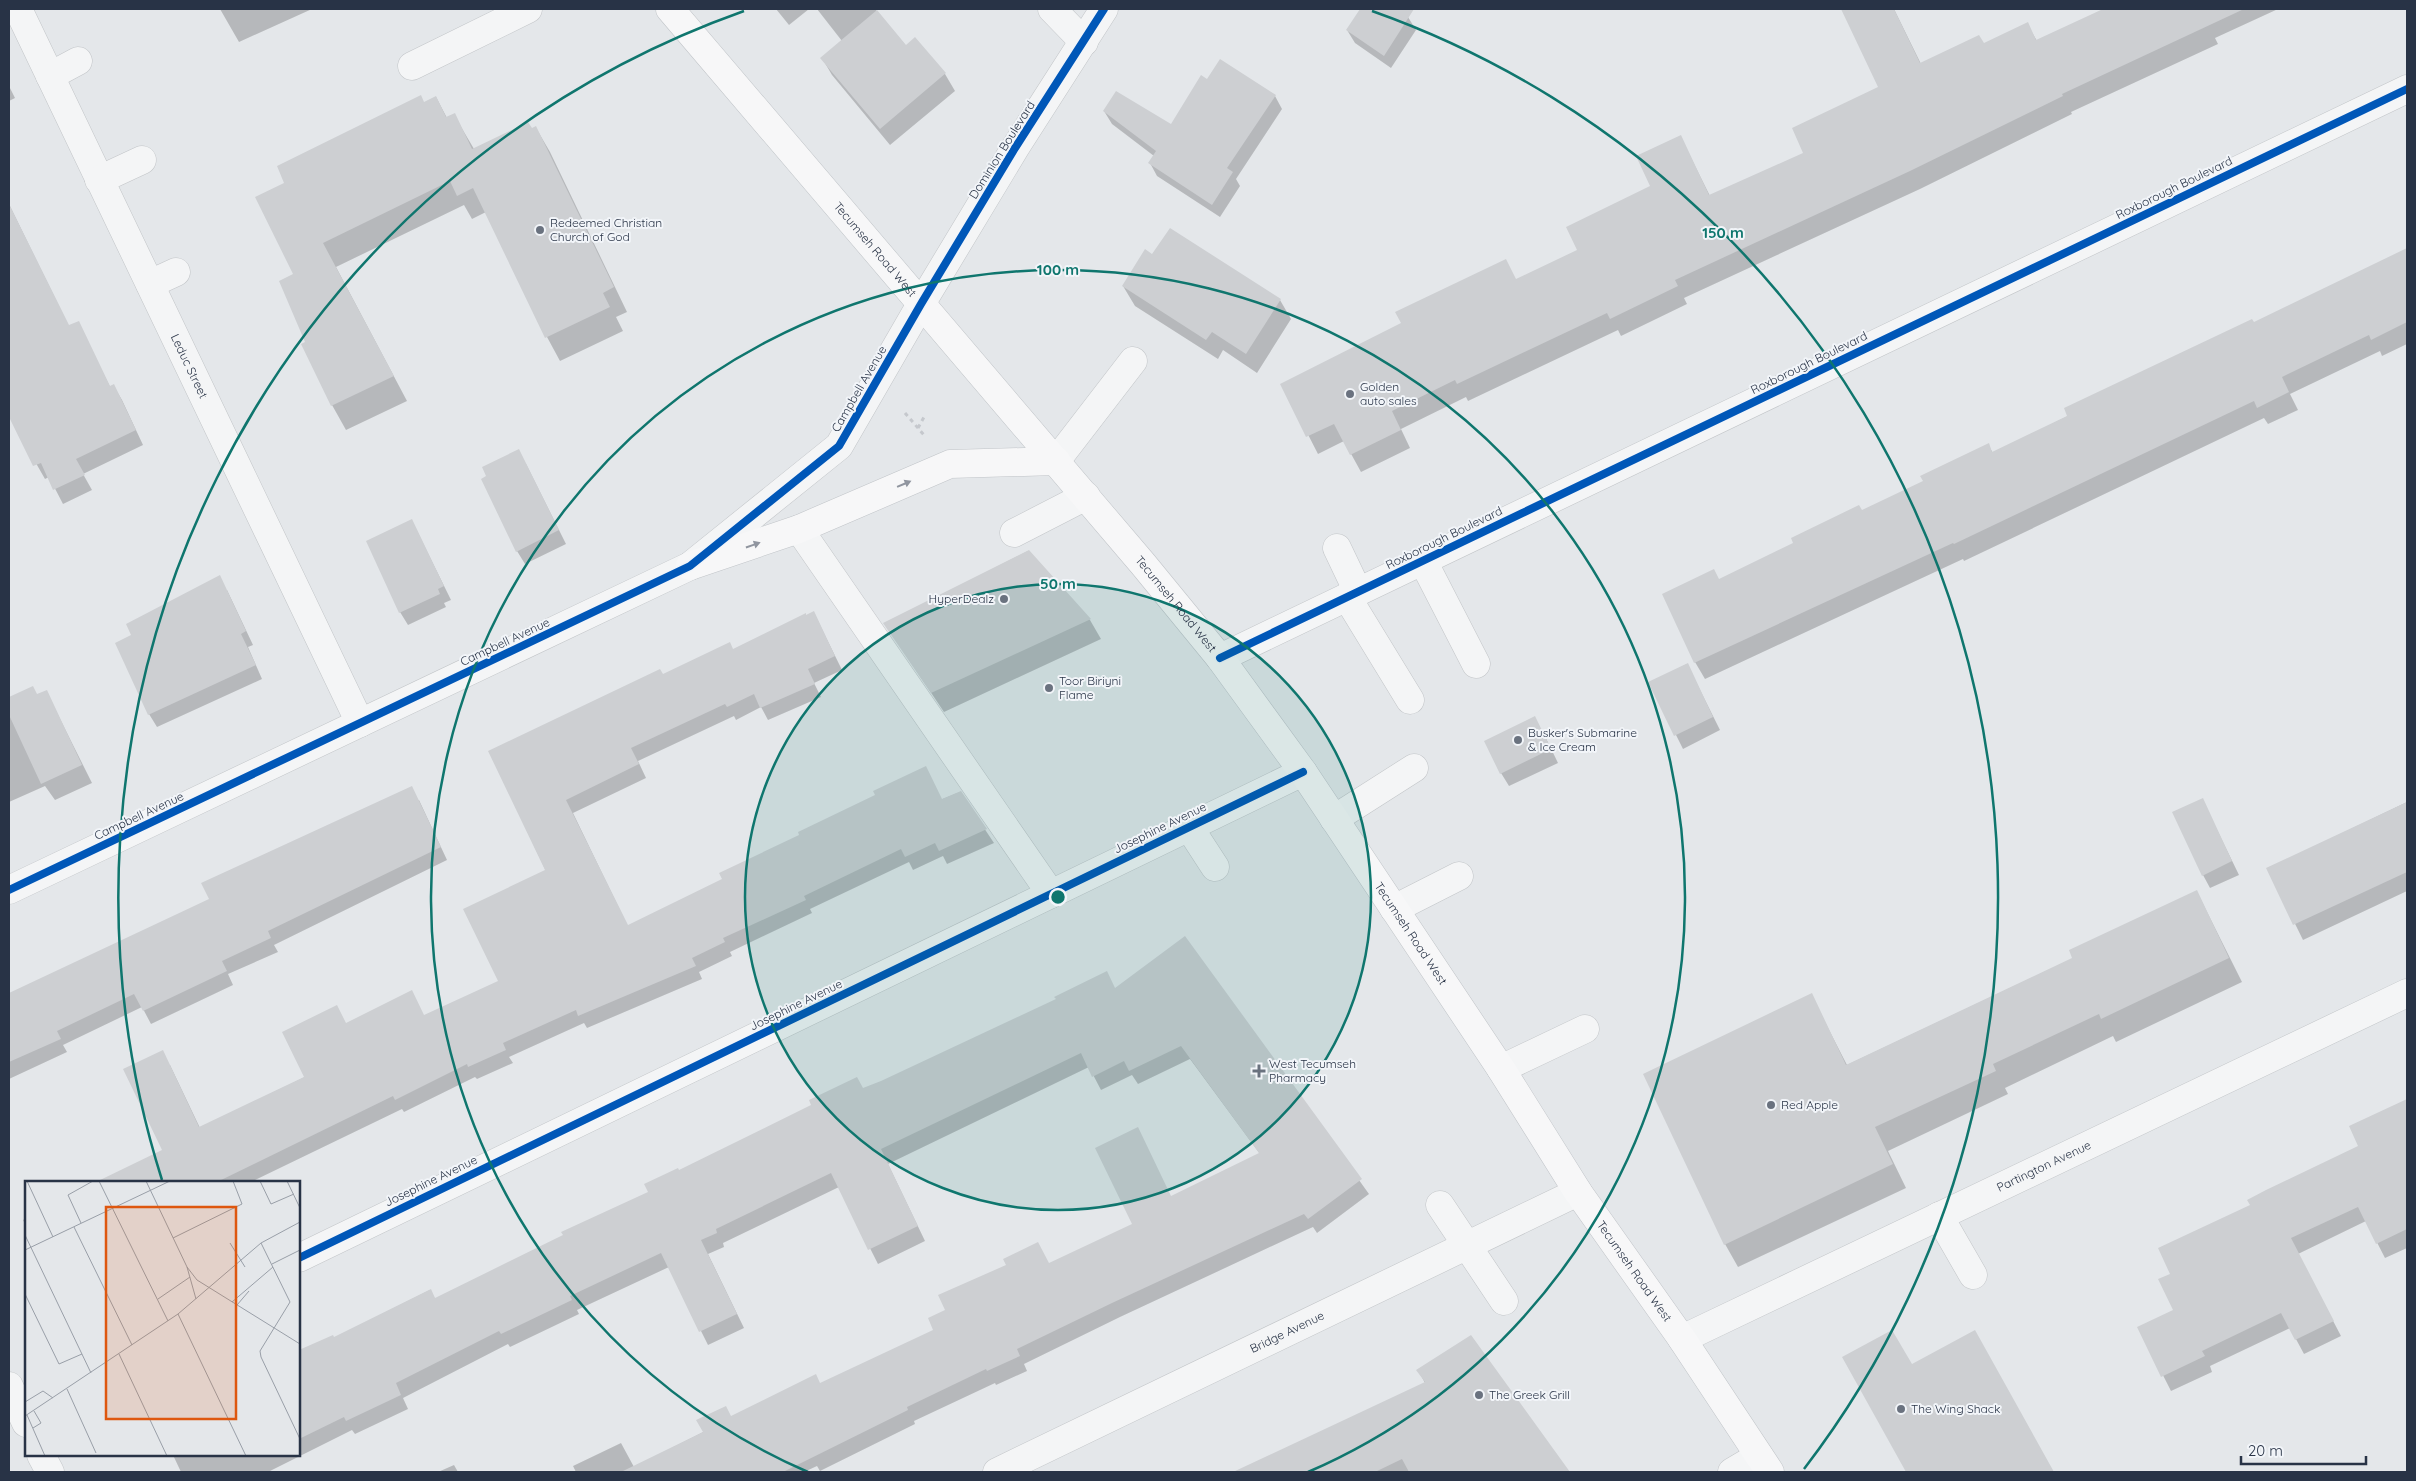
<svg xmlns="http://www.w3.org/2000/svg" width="2416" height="1481" font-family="Quicksand,sans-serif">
	<rect width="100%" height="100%" fill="#e4e7ea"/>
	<path fill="#0003" d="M220,9H312L239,42Z
		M776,9H809L789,25Z
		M817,9H875L906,46L915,39L945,74L955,91L890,145L832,75L822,58L842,41Z
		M1362,9H1396L1408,17L1416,30L1391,68L1355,43L1347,30Z
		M1842,9H1894L1921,64L1984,45L2027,24L2037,41L2106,9H2278L2215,38L2218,44L2071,112L2072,114L1920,189L1684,298L1687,304L1621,336L1618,330L1468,401L1466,397L1401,429L1410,448L1361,472L1344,441L1318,454L1282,384L1517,280L1579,250L1651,187L1680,136L1710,196L1805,153L1880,87Z
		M1207,81L1275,96L1282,109L1236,179L1240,186L1220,217L1157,176L1150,163L1154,156L1112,124L1104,111L1172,126Z
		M9,86L15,98L9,101Z
		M436,97L447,118L454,115L474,149L536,128L550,152L627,312L616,317L623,331L560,361L547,337L486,212L472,219L464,205L336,267L407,401L346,430L332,405L306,343L294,275L286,183Z
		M9,204L69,327L78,322L110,387L113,385L122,400L143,445L83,474L92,490L63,504L49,477L45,479L37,465L9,405Z
		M2407,249V344L2382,356L2380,351L2290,394L2298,410L2268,424L2264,418L1964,561L1963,559L1705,679L1695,662L1719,580L1925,482L1988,445L1993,453Z
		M1153,256L1280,300L1291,319L1257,373L1223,350L1218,359L1135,306L1123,286Z
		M526,464L566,544L525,564L517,551Z
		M412,521L451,600L444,603L446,607L408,625L400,612Z
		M1028,551L1090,620L1101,639L944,712L885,624Z
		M227,590L253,645L248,647L262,679L157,727L149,714Z
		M814,613L842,670L814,683L821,697L768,720L761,707L736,720L734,716L638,761L646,778L573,813L628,927L960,792L994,843L947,864L943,856L913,870L909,862L810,909L812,913L730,952L732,956L699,972L702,979L587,1028L584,1023L509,1057L513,1063L477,1079L475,1077L404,1112L402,1109L251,1182H100L164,1151L170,1065L200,1128L305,1077L346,1024L424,1016L500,982L546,871L490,752L663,676L733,650Z
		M1687,664L1720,730L1683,749L1650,683Z
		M46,691L92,783L55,800L45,786L9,802V709Z
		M1542,730L1558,763L1509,786L1501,773Z
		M2202,799L2239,875L2210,888L2203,875Z
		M419,800L447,860L274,945L278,952L228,974L233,985L151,1024L142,1007L63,1045L67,1052L9,1079V995Z
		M2407,802V891L2303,940L2268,869Z
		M2197,892L2242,982L2116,1042L2113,1036L2005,1088L2008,1094L1888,1151L1906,1188L1738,1267L1725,1244L1811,995L1847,1065L2074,958Z
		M1185,938L1369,1194L1317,1233L1313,1227L1120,1317L1024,1364L1027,1371L996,1385L995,1383L914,1421L915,1424L820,1471L817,1466L804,1472H576L573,1466L621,1443L634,1467L731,1418L820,1384L935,1331L1049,1265L1134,1224L1171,1197L1260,1154L1190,1059L1138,1084L1132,1075L1101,1090L1089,1067L888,1164L925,1241L878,1264L839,1187L723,1243L724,1247L708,1254L744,1328L708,1345L669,1267L577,1310L579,1314L510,1347L508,1344L403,1398L408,1409L355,1434L352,1430L268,1472H181L173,1455H299V1356L430,1290L435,1299L650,1193L679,1172L863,1089L1115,989Z
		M2407,1100V1219L2404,1220L2407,1227V1248L2385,1258L2366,1221L2298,1254L2341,1336L2304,1354L2290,1328L2210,1366L2212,1372L2171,1391L2139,1328L2175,1311L2171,1274L2252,1205L2360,1147L2351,1126Z
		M26,1218V1226L23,1220Z
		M1471,1336L1568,1472H1236L1425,1383L1418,1370Z
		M1985,1351L2052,1472H1908L1844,1358L1912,1366Z
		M454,1465L458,1472H438Z"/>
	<path fill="#cdcfd2" d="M1360,9H1414L1384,56L1346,30Z
		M1841,9H1894L1920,63L1979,35L1984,43L2028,22L2036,40L2103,9H2244L2062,94L2063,96L1910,171L1675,280L1678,286L1610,319L1607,313L1457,384L1455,380L1392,411L1401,430L1350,455L1334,424L1306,437L1280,384L1401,323L1395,312L1506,259L1516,279L1577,250L1566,227L1650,186L1636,156L1681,135L1709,195L1803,153L1792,128L1878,87Z
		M877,10L906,45L915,37L946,73L880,129L820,58Z
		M1220,59L1276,95L1227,168L1233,172L1212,205L1148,163L1156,151L1103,111L1116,91L1171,124L1201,75L1207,79Z
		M421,95L424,102L436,96L446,117L455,113L472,149L528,122L532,128L536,126L614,287L603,293L610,307L545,338L473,188L457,196L450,181L323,243L394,376L331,406L301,344L305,342L279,281L293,274L255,197L284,183L277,166Z
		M9,204L69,325L79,321L110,386L114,384L136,430L76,459L85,475L53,490L41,463L33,466L9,417Z
		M1170,228L1281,299L1246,354L1212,332L1206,340L1122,286L1145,249L1152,254Z
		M2407,248V322L2371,340L2369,335L2282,377L2289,392L2257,408L2254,401L1954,544L1953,543L1694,663L1662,594L1714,569L1719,579L1793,543L1791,538L1859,505L1862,510L1923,481L1920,476L1989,443L1992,452L2067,416L2064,408L2252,319L2254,322Z
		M519,449L559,530L516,552L481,479L486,476L482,467Z
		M412,519L444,586L438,589L440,594L399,613L366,541Z
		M1029,550L1091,619L931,693L883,623Z
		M220,575L246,631L241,634L256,665L148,715L115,643L131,635L126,624Z
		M814,611L835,656L808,669L815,684L760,708L754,694L727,707L725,704L631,748L639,764L566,800L628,925L722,879L719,873L799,835L798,832L875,795L873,791L926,766L942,799L961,791L987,829L939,851L935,843L905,857L901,849L804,896L806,900L723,938L725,942L692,958L696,966L578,1016L576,1010L503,1043L506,1050L468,1067L467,1064L395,1100L393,1096L217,1182H96L162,1150L123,1069L163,1050L199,1127L304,1077L282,1032L337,1005L346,1023L412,990L424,1015L498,981L463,909L545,870L488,751L660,669L663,674L730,642L733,649L806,613V615Z
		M1688,663L1713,717L1674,736L1648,682Z
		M33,686L37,694L47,690L82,765L41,784L9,715V697Z
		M1535,716L1551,749L1500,774L1484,741Z
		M412,786L441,847L268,931L271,938L222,961L227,971L143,1011L134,994L57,1031L61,1039L9,1062V993L209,899L201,883Z
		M2203,798L2232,861L2202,876L2172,812Z
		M2407,802V872L2293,925L2266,868Z
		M2197,890L2229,958L2101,1019L2099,1014L1993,1064L1996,1071L1875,1127L1893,1164L1724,1245L1643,1074L1812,993L1846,1065L2072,958L2069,950Z
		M1185,936L1362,1179L1308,1219L1304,1214L1112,1303L1017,1349L1020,1356L987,1371L986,1369L907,1407L908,1410L783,1472H621L703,1432L696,1420L726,1406L731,1416L816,1374L820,1383L933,1330L928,1318L945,1310L938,1295L1006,1265L1003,1259L1038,1242L1049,1263L1132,1224L1095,1148L1138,1127L1171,1196L1259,1153L1181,1046L1129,1071L1124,1061L1092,1077L1081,1053L881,1149L918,1226L868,1250L831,1173L716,1229L717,1233L701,1240L737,1314L699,1332L661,1253L570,1296L572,1300L501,1334L499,1331L396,1383L401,1395L346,1421L344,1417L299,1439V1350L333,1335L334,1337L431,1289L435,1298L563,1235L561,1232L648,1192L644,1184L678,1168L679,1170L811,1105L809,1100L857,1077L863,1088L881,1081L1056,999L1054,997L1107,971L1115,988Z
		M2407,1099V1229L2376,1244L2358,1207L2291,1238L2334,1321L2295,1340L2281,1313L2202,1351L2205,1356L2161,1377L2137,1327L2173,1310L2158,1279L2170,1274L2158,1248L2250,1205L2247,1200L2266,1190L2358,1146L2349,1126Z
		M1892,1330L1912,1364L1975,1330L2054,1472H1906L1842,1357Z
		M1471,1335L1570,1472H1409L1402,1459L1375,1472H1233L1425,1382L1416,1370Z"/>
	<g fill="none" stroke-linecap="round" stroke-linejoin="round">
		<defs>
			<g id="minor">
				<path id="s1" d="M18,9L360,723"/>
				<path d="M1052,9L1084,42"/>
				<path d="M412,66L528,9"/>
				<path d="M50,76L78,61"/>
				<path d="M99,180L142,160"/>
				<path d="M150,284L176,272"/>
				<path d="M1056,461L1133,361"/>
				<path d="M799,529L1051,894"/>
				<path d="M1014,533L1086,496"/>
				<path d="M1337,548L1358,592"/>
				<path d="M1423,561L1476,664"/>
				<path d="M1347,597L1410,700"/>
				<path d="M1220,658L2407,89"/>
				<path d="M1334,819L1414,768"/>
				<path d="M1189,827L1215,867"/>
				<path d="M9,890L690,566L839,446L921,304L1015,148L1104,9"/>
				<path d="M1394,909L1459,876"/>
				<path d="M1501,1069L1585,1029"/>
				<path d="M1440,1205L1504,1301"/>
				<path d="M1939,1216L1973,1275"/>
				<path d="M299,1258L1303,772"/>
				<path id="s2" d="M1682,1339L2407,993"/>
				<path d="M9,1386L26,1423"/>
				<path d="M41,1455L50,1472"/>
				<path id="s3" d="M997,1472L1578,1192"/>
				<path d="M1732,1472L1759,1456"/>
			</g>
			<g id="major">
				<path id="s4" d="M670,9L1143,564L1220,658L1303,772L1501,1069L1578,1192L1682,1339L1770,1472"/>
				<path d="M690,566L799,529L950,464L1056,461"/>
			</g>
		</defs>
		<use href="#minor" stroke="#c2c5c8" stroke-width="29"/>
		<use href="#major" stroke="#c0c4c8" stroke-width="29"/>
		<path stroke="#c5c8cd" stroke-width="3" stroke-dasharray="4 4" stroke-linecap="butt" d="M905,413L924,435
			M918,428L924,417"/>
		<use href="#minor" stroke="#f4f5f6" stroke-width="28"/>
		<use href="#major" stroke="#f7f7f8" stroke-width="28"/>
		<defs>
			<path id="cycleway" d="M1220,658L2407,89
				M9,890L690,566L839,446L921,304L1015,148L1104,9
				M299,1258L1303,772"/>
		</defs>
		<use href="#cycleway" stroke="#f2f5f9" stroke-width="11"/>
		<use href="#cycleway" stroke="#0057b8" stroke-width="8"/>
	</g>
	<defs><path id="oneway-solid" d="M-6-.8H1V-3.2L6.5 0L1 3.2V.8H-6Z" transform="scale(1.25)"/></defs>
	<g fill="#90959f">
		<use href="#oneway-solid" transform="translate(904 484) rotate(-23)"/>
		<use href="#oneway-solid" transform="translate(753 545) rotate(-19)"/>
	</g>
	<circle cx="1058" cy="897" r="313" fill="#0f766e" fill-opacity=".12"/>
	<g fill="none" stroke="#0f766e" stroke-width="2.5">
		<circle cx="1058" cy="897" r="313"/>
		<path d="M808 1472A627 627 0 1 1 1308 1472"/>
		<path d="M162 1180A940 940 0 0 1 744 11M1372 11A940 940 0 0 1 1804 1469"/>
	</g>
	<g fill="#6a727f" stroke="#f2f5f9" stroke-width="2">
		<circle cx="540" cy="230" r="5"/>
		<circle cx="1350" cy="394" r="5"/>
		<circle cx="1004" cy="599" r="5"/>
		<circle cx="1049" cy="688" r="5"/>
		<circle cx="1518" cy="740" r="5"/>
		<path d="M1256.5 1063.5h5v5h5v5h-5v5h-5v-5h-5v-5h5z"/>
		<circle cx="1771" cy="1105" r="5"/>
		<circle cx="1479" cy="1395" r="5"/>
		<circle cx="1901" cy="1409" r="5"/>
	</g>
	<g text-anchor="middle" stroke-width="4" stroke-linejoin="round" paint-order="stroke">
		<g font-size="12" fill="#283346" stroke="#f2f5f9">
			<text transform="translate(1002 150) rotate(-58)" y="4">Dominion Boulevard</text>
			<text transform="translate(2174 188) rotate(-26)" y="4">Roxborough Boulevard</text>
			<text dy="4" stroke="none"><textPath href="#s4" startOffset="316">Tecumseh Road West</textPath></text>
			<text transform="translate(1809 363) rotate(-26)" y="4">Roxborough Boulevard</text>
			<text dy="4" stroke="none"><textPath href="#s1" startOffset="396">Leduc Street</textPath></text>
			<text transform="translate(859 389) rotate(-60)" y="4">Campbell Avenue</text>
			<text transform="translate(1444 538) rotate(-26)" y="4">Roxborough Boulevard</text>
			<text dy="4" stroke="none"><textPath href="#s4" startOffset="781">Tecumseh Road West</textPath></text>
			<text transform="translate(505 642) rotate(-25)" y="4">Campbell Avenue</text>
			<text transform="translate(139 816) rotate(-25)" y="4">Campbell Avenue</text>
			<text transform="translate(1160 828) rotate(-26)" y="4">Josephine Avenue</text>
			<text dy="4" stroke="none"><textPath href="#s4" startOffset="1186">Tecumseh Road West</textPath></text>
			<text transform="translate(796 1005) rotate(-26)" y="4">Josephine Avenue</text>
			<text dy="4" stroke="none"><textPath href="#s2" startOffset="401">Partington Avenue</textPath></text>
			<text transform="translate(431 1181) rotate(-26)" y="4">Josephine Avenue</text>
			<text dy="4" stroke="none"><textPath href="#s4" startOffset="1591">Tecumseh Road West</textPath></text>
			<text dy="4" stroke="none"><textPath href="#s3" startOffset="322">Bridge Avenue</textPath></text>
		</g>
		<g font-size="12" fill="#283346" stroke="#f2f5f9" text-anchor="start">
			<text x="550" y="227">Redeemed Christian<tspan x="550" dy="14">Church of God</tspan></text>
			<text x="1360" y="391">Golden<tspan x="1360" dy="14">auto sales</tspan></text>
			<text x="994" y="603" text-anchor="end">HyperDealz</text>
			<text x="1059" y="685">Toor Biriyni<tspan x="1059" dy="14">Flame</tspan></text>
			<text x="1528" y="737">Busker's Submarine<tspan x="1528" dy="14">&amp; Ice Cream</tspan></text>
			<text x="1269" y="1068">West Tecumseh<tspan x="1269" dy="14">Pharmacy</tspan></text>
			<text x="1781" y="1109">Red Apple</text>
			<text x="1489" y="1399">The Greek Grill</text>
			<text x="1911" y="1413">The Wing Shack</text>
		</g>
	</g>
	<g transform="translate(25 1181)">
		<rect width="275" height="275" fill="#e4e7ea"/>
		<path fill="none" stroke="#999fa8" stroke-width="1" d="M2,0L28,56M74,0L143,140M121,0L162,86L172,99L275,163M235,0L246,23L269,13M262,0L275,27M56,42L43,14L68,0M49,46L107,164M0,54L66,192M148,57L217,23L208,0M205,62L220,86M236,62L265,121L235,170L236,176L275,258M0,69L145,0M247,83L275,69M162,86L171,118M0,113L34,183L57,173M133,118L165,96M207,121L248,86M212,124L224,110M153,133L221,275M94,173L142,275M42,208L71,272M0,221L18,210L28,217M2,234L20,275M0,235L153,133L236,62L275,41M8,247L16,242L9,230"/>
		<path fill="#de570f" fill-opacity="0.15" stroke="#de570f" stroke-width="2.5" d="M81,26H211V238H81Z"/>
		<rect width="275" height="275" fill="none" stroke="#283346" stroke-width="2.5"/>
	</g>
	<circle cx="1058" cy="897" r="8" fill="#0f766e" stroke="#f2f5f9" stroke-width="2.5"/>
	<g font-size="15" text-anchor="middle" font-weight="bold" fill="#0f766e" stroke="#f2f5f9" stroke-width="4" stroke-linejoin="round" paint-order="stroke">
		<text x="1723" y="238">150 m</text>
		<text x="1058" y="275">100 m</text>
		<text x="1058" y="589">50 m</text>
	</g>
	<rect width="2416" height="1481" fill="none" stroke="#283346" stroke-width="20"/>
	<path d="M2241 1456v8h125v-8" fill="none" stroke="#283346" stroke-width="2.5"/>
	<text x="2248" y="1456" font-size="15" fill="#283346" stroke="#f2f5f9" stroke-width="4" paint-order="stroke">20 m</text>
</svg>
